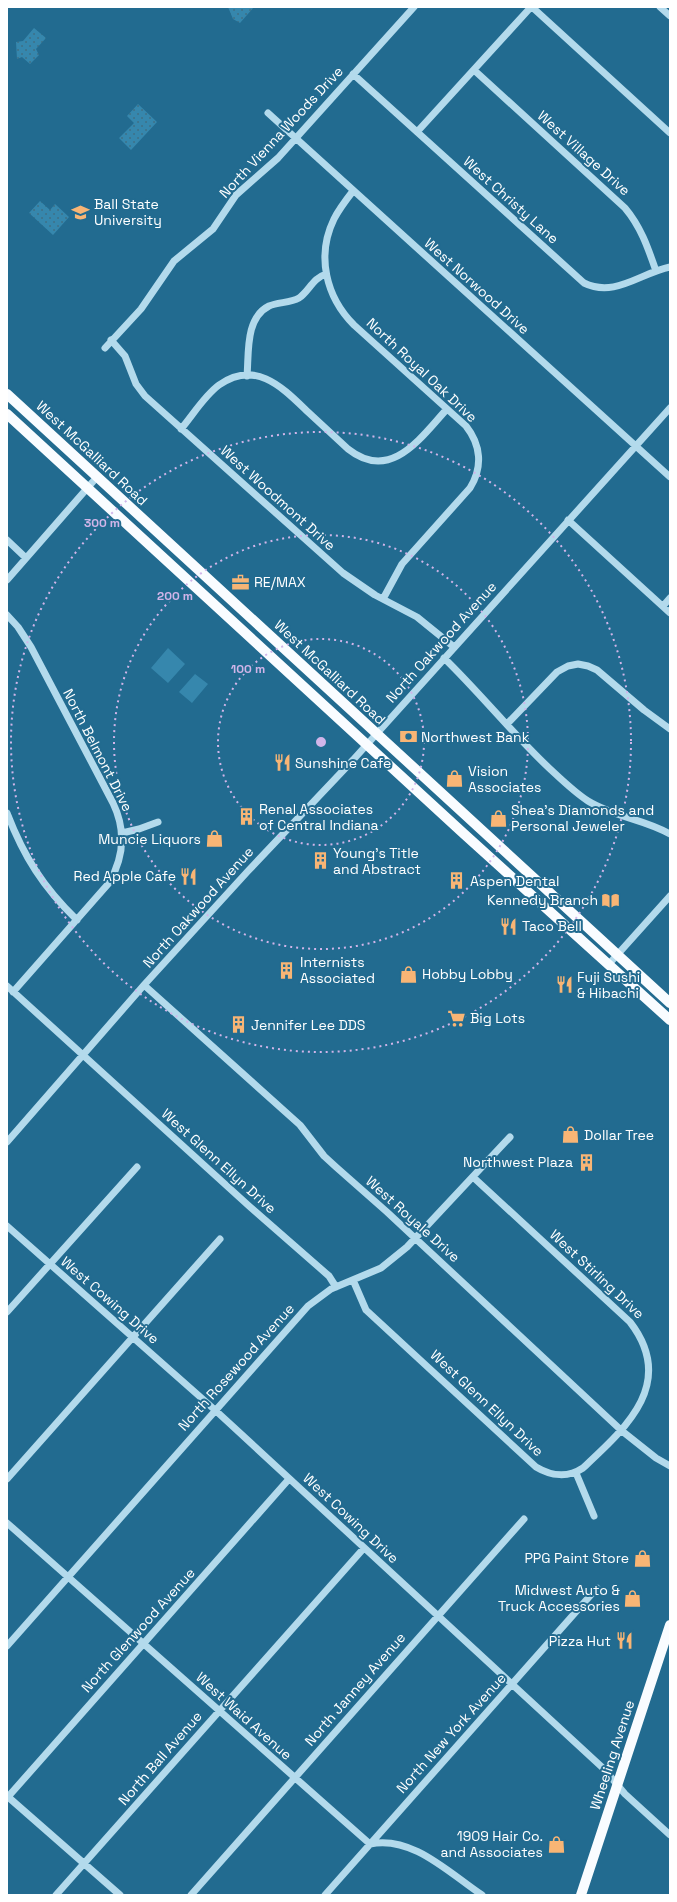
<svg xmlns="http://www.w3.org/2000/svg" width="677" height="1902" font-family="'Space Grotesk',sans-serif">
	<defs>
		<pattern id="grass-dots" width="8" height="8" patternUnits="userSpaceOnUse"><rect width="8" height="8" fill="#3687ad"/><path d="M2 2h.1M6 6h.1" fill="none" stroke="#3f6f86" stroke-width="1.8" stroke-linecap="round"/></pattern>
	</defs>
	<rect width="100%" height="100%" fill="#226b90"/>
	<path fill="url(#grass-dots)" d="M228,7H254L240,23L233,19Z
		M34,28L46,38L36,49L39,55L30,64L22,57L17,59L16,42L23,41Z
		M138,104L157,122L131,150L119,138L134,123L127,116Z
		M40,201L50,210L55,204L69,217L53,235L29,213Z"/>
	<path fill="#3687ad" d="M168,648L185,664L168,683L151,668Z
		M195,674L208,684L192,703L179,692Z"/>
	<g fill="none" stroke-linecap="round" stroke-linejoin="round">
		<path stroke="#b3daec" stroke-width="7" d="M532,7L670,133
			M660,7L670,16
			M474,70L625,208C641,227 648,248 656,271
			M353,74L584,283C615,298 640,273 670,267
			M268,113L670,477
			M417,132L531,7
			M353,191C346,200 339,209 334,219C316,256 326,297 354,325L466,426C481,445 483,467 470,488L402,564L383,599
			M111,340L125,356L136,384L145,396L343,573L375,595L417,617L454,647
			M105,348L141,309L174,261L213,229L236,195L278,158L414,7
			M247,376C249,353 245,318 269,306C278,302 290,303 299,298C309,291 313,278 326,274
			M181,429C193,415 204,396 219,385C256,359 283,388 308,412C321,424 335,437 348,449C391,483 421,437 447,409
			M568,520L670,613
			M7,540L26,558
			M7,580L97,477
			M663,606L670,598
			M7,615L18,627L31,647L113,803C126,830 124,857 109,883L13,992
			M444,658C480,693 512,733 549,768C562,780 574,792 588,801C614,817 644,819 670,834
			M507,724L557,672L568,666L578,664L588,666L597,670L644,710L670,729
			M7,813C24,857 43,887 77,920
			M122,833L139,829L158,822
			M609,964L670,896
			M144,985L300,1125L324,1156L336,1167L387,1212L622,1431L656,1458L670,1466
			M7,986L249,1206L329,1276L336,1287
			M7,1142L144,985L248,871L353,760L670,408
			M7,1226L215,1410L604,1769L625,1794L670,1835
			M353,1280L366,1310L536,1467C551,1476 568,1478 583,1468C626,1428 677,1383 630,1322L473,1177
			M7,1312L137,1167
			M576,1473L594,1516
			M7,1479L220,1239
			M7,1523L370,1844C412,1835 449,1873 482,1895
			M7,1646L308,1306L331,1289L381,1268L407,1247L510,1137
			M7,1796L120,1895
			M7,1798L289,1479
			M56,1895L364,1548
			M191,1895L524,1519
			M325,1895L597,1588"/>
		<path stroke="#f9fcff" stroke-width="10" d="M7,394L670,1003
			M7,414L463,833L670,1020
			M581,1895L670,1625"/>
	</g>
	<g fill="none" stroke="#d1b5e9" stroke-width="2" stroke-dasharray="2 4">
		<circle cx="321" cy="742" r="103"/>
		<circle cx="321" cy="742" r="207"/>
		<circle cx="321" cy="742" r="310"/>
	</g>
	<defs>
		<symbol id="university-bare" viewBox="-9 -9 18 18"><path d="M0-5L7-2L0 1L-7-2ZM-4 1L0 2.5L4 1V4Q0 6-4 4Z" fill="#f8b575" stroke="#226b90" stroke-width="2.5" paint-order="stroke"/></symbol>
		<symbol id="office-bare" viewBox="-9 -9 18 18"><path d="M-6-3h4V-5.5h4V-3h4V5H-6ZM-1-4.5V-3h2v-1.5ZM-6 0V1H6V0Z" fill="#f8b575" stroke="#226b90" stroke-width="2.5" paint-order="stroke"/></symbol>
		<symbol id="bank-bare" viewBox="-9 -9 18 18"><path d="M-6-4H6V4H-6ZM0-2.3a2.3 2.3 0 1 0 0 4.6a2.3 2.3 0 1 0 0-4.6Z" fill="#f8b575" stroke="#226b90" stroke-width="2.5" paint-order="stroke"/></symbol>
		<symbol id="restaurant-bare" viewBox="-9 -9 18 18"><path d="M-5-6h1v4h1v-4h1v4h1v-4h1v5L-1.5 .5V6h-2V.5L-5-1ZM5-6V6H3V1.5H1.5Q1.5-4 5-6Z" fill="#f8b575" stroke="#226b90" stroke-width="2.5" paint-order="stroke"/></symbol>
		<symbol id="shop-bare" viewBox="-9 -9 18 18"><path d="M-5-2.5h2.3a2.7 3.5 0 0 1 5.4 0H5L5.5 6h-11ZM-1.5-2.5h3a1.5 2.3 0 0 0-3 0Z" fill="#f8b575" stroke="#226b90" stroke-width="2.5" paint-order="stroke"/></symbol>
		<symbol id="building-bare" viewBox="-9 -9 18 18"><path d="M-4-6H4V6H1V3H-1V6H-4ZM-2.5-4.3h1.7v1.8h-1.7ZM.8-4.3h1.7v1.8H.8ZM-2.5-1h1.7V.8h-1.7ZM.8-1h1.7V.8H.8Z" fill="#f8b575" stroke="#226b90" stroke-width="2.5" paint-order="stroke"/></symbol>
		<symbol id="library-bare" viewBox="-9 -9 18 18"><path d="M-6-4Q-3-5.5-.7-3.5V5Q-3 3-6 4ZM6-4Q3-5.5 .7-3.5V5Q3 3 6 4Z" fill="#f8b575" stroke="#226b90" stroke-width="2.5" paint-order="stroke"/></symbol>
		<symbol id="supermarket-bare" viewBox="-9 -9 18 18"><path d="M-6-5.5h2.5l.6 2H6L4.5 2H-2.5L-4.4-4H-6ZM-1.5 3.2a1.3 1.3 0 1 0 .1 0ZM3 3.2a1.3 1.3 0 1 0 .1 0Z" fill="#f8b575" stroke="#226b90" stroke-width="2.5" paint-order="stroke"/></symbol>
	</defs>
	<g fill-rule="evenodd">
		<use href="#university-bare" x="68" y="200" width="25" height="25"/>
		<use href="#office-bare" x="228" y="570" width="25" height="25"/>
		<use href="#bank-bare" x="396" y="724" width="25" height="25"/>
		<use href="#restaurant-bare" x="270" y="750" width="25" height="25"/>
		<use href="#shop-bare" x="442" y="766" width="25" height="25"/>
		<use href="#building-bare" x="234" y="804" width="25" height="25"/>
		<use href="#shop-bare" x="486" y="806" width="25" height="25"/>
		<use href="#shop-bare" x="202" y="826" width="25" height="25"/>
		<use href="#building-bare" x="308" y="848" width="25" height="25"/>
		<use href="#restaurant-bare" x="176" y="864" width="25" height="25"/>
		<use href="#building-bare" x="444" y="868" width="25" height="25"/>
		<use href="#library-bare" x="598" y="888" width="25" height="25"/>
		<use href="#restaurant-bare" x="496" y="914" width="25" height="25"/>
		<use href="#building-bare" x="274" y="958" width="25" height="25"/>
		<use href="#shop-bare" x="396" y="962" width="25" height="25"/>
		<use href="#restaurant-bare" x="552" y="972" width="25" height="25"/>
		<use href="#supermarket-bare" x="444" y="1006" width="25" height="25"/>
		<use href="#building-bare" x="226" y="1012" width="25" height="25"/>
		<use href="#shop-bare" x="558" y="1122" width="25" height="25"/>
		<use href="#building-bare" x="574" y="1150" width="25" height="25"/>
		<use href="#shop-bare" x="630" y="1546" width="25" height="25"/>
		<use href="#shop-bare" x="620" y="1586" width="25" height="25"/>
		<use href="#restaurant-bare" x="612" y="1628" width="25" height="25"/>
		<use href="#shop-bare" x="544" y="1832" width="25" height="25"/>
	</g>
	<g text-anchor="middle" stroke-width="4" stroke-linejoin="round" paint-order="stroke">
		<g font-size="14" fill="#fff" stroke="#226b90">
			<text transform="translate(281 132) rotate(-47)" y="5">North Vienna Woods Drive</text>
			<text transform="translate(584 153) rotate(42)" y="5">West Village Drive</text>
			<text transform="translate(511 200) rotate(42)" y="5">West Christy Lane</text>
			<text transform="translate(477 286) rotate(42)" y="5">West Norwood Drive</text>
			<text transform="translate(422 370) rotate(43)" y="5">North Royal Oak Drive</text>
			<text transform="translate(92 453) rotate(43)" y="5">West McGalliard Road</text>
			<text transform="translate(278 498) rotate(42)" y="5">West Woodmont Drive</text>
			<text transform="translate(441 642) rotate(-48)" y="5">North Oakwood Avenue</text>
			<text transform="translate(330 672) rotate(43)" y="5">West McGalliard Road</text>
			<text transform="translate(98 750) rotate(63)" y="5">North Belmont Drive</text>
			<text transform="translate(198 907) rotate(-48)" y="5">North Oakwood Avenue</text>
			<text transform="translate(219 1161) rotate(42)" y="5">West Glenn Ellyn Drive</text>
			<text transform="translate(413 1219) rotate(42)" y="5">West Royale Drive</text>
			<text transform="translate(597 1274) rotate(43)" y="5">West Stirling Drive</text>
			<text transform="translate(110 1300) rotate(41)" y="5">West Cowing Drive</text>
			<text transform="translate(236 1367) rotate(-48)" y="5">North Rosewood Avenue</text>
			<text transform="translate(487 1403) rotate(43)" y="5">West Glenn Ellyn Drive</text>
			<text transform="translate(351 1518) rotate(43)" y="5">West Cowing Drive</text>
			<text transform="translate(138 1630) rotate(-48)" y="5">North Glenwood Avenue</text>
			<text transform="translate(355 1689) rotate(-49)" y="5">North Janney Avenue</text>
			<text transform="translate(244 1716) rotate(42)" y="5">West Waid Avenue</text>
			<text transform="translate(451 1733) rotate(-48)" y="5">North New York Avenue</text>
			<text transform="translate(612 1755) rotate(-72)" y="5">Wheeling Avenue</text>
			<text transform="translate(160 1758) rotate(-49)" y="5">North Ball Avenue</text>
		</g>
		<g font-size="14" fill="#fff" stroke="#226b90" text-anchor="start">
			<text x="94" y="209">Ball State<tspan x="94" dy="16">University</tspan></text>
			<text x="254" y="587">RE/MAX</text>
			<text x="421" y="742">Northwest Bank</text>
			<text x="295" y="768">Sunshine Cafe</text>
			<text x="468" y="776">Vision<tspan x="468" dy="16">Associates</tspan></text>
			<text x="259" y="814">Renal Associates<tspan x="259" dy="16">of Central Indiana</tspan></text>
			<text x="511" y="815">Shea's Diamonds and<tspan x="511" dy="16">Personal Jeweler</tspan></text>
			<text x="201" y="844" text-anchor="end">Muncie Liquors</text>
			<text x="333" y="858">Young's Title<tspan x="333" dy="16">and Abstract</tspan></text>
			<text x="176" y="881" text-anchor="end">Red Apple Cafe</text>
			<text x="470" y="886">Aspen Dental</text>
			<text x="598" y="905" text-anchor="end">Kennedy Branch</text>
			<text x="522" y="931">Taco Bell</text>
			<text x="300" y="967">Internists<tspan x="300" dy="16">Associated</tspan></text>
			<text x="422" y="979">Hobby Lobby</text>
			<text x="577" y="982">Fuji Sushi<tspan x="577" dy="16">&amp; Hibachi</tspan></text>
			<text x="470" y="1023">Big Lots</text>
			<text x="251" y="1030">Jennifer Lee DDS</text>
			<text x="584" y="1140">Dollar Tree</text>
			<text x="573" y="1167" text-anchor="end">Northwest Plaza</text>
			<text x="629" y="1563" text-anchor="end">PPG Paint Store</text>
			<text x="620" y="1595" text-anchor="end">Midwest Auto &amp;<tspan x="620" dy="16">Truck Accessories</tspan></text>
			<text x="611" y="1646" text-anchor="end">Pizza Hut</text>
			<text x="543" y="1841" text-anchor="end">1909 Hair Co.<tspan x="543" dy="16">and Associates</tspan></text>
		</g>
	</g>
	<circle cx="321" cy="742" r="6" fill="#d1b5e9" stroke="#226b90" stroke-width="2"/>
	<g font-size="12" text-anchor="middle" font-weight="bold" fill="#d1b5e9" stroke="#226b90" stroke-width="4" stroke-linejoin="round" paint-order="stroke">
		<text x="102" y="527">300 m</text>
		<text x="175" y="600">200 m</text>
		<text x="248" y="673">100 m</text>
	</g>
	<rect width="677" height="1902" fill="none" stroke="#ffffff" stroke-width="16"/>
</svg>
